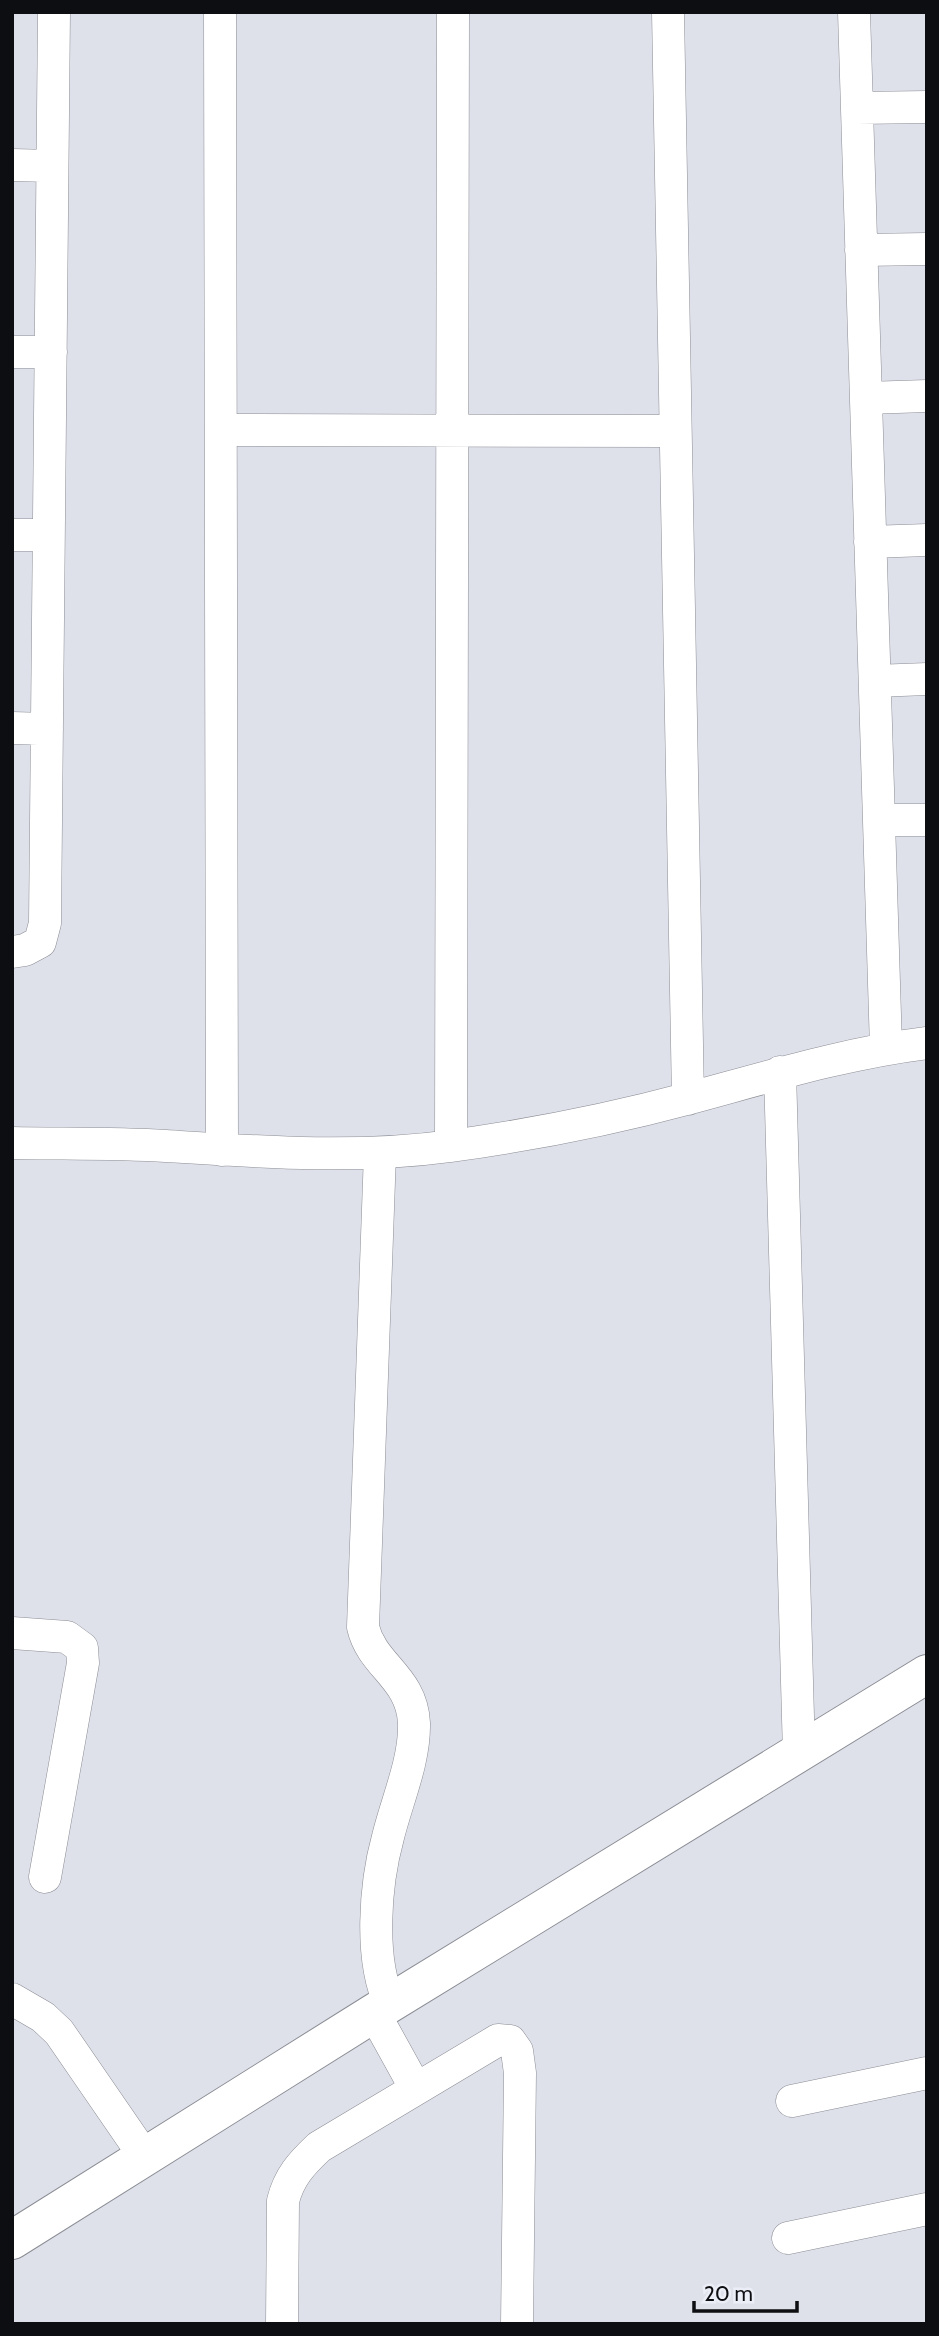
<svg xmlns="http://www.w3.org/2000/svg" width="939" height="2336" font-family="Cabin,sans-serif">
	<rect width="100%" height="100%" fill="#dfe1ea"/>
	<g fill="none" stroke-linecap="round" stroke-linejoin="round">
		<defs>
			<path id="minor" d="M220,12L222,1150
				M668,12L688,1099
				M854,12L886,1048
				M857,108L927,107
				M12,165L52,166
				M861,250L927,249
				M12,352H51
				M866,398L927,396
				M221,430L675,431
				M12,535H48
				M870,542L927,540
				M875,681L927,679
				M12,728L47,729
				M879,820H927
				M12,952L25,950L40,942L45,923L54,12
				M780,1072L799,1753
				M12,1143C63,1144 115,1143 166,1146C261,1152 356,1159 451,1146C531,1135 612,1119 690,1098C768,1077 846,1053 927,1043
				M451,1146L453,12
				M380,1153L363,1627C372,1666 412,1677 414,1723C415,1761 397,1800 388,1837C375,1884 369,1959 390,2004
				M12,1633L67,1637L82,1648L83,1663L45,1877
				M12,1999L43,2017L59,2032L145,2157
				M374,2013L416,2089
				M792,2101L927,2073
				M788,2238L927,2209
				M282,2324L283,2201C289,2177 301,2164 319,2147L498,2040L510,2041L517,2051L520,2073L517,2324"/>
			<path id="tertiary" d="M12,2240L374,2013L927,1674"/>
		</defs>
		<use href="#minor" stroke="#8b8d95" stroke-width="33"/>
		<use href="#tertiary" stroke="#8b8d95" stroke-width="40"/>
		<use href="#minor" stroke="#fff" stroke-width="32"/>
		<use href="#tertiary" stroke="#fff" stroke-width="38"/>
	</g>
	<rect width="939" height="2336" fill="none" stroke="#0d0e11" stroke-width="28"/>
	<path d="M694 2301v10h103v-10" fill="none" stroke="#0d0e11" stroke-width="3.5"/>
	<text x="704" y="2301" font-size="21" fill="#0d0e11" stroke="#eceef7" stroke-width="5" paint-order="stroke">20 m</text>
</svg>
